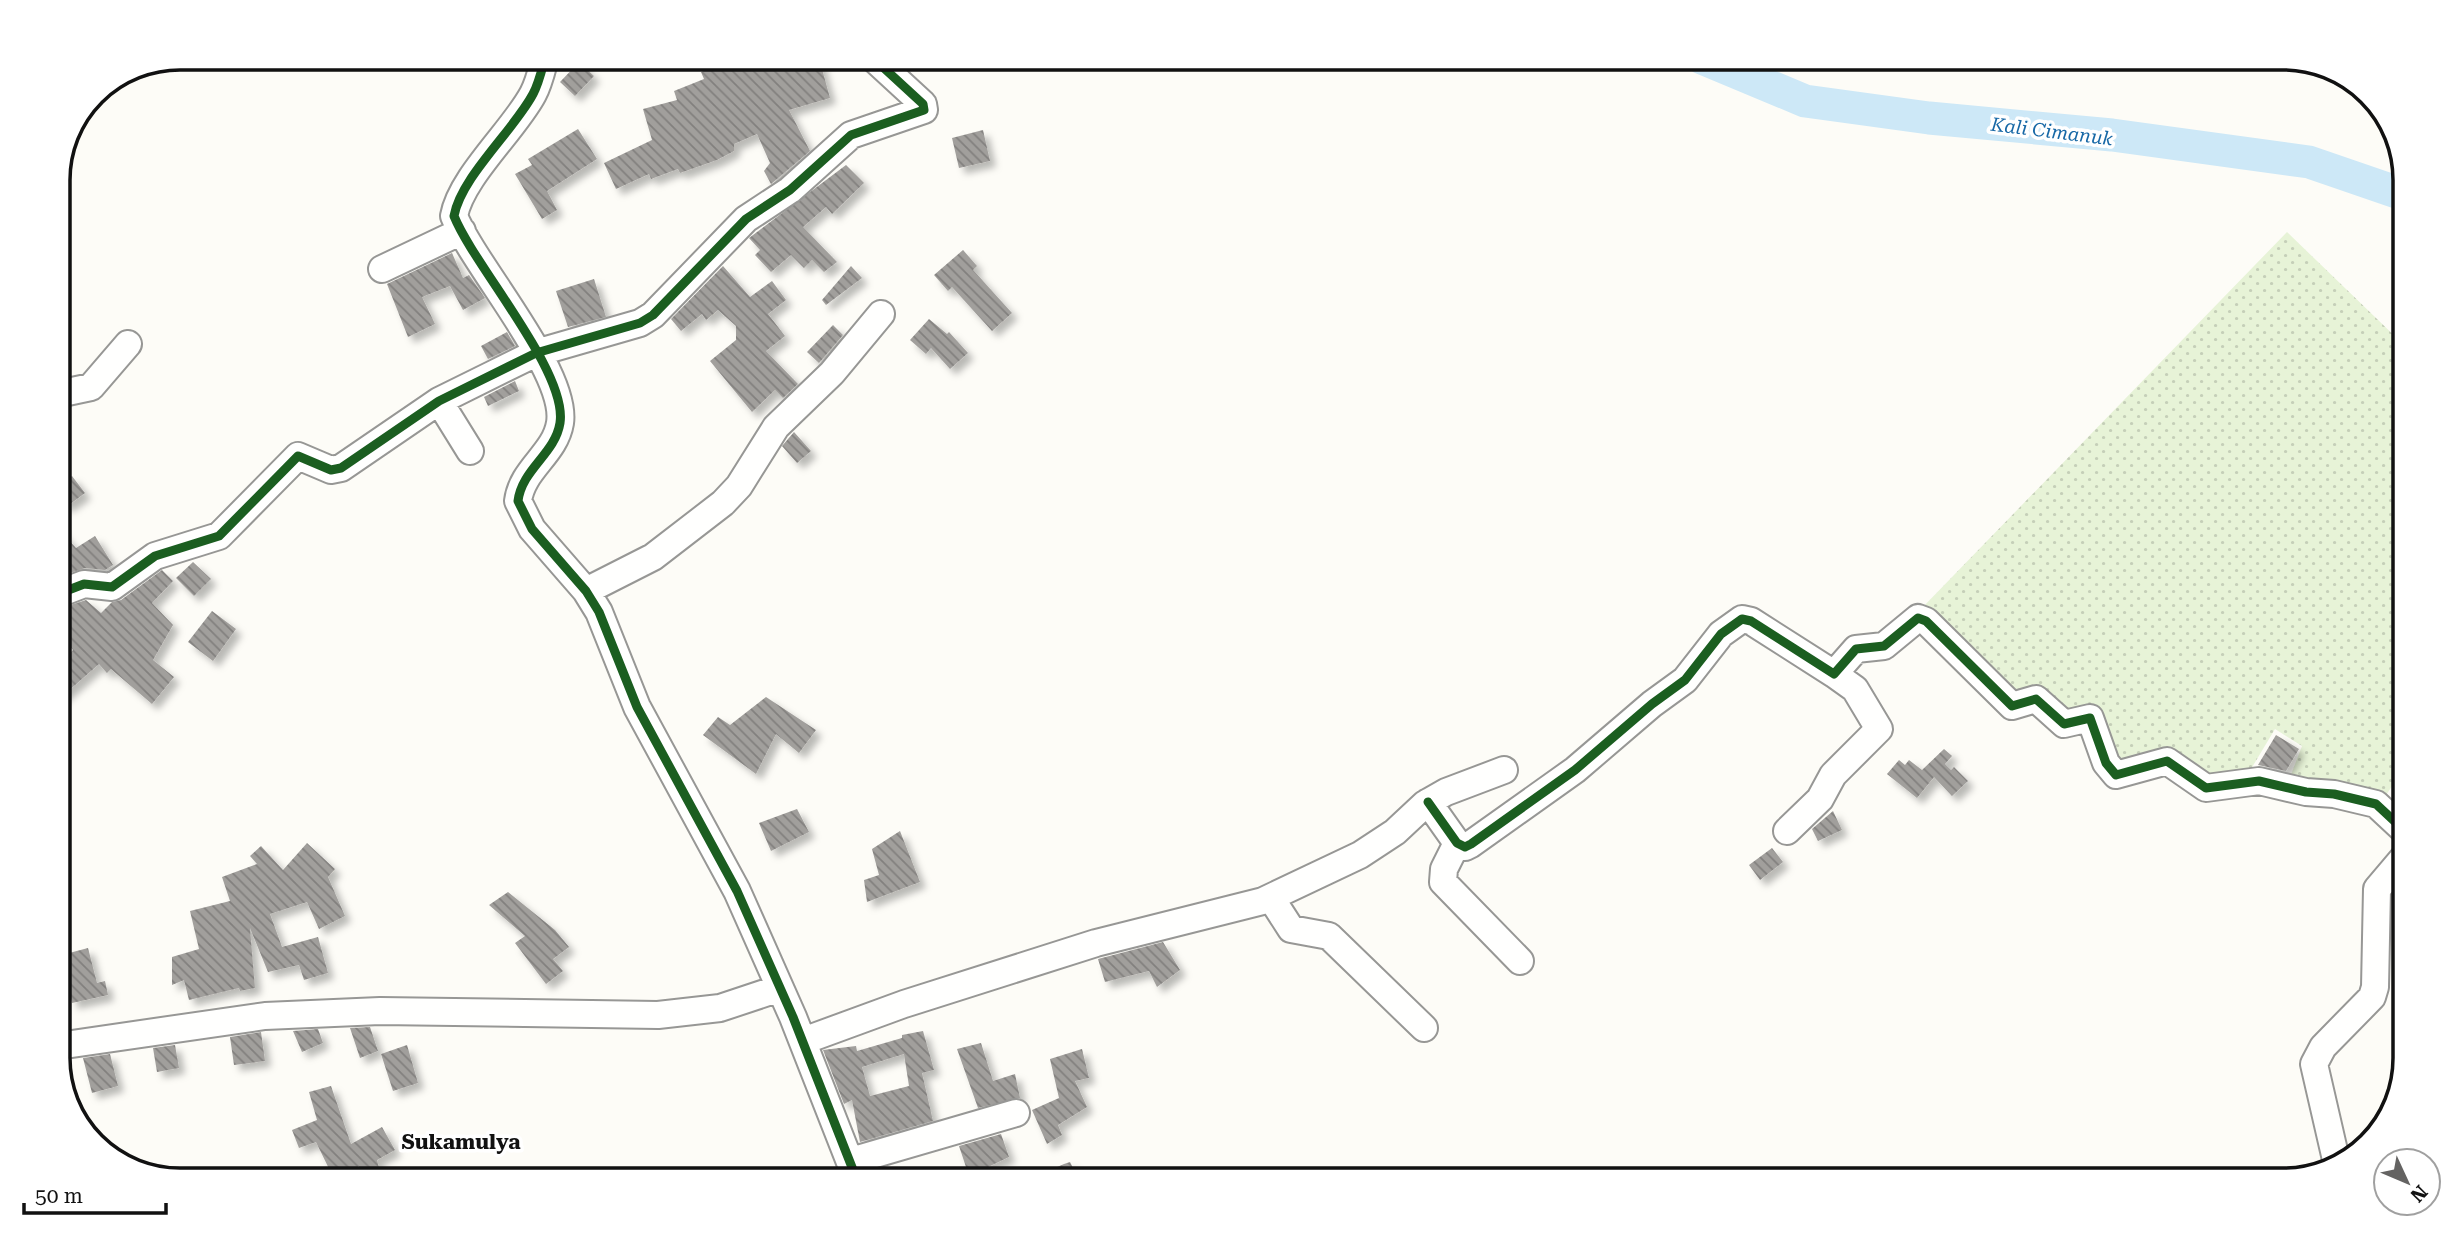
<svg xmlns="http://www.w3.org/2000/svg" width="2463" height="1238" font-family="'Roboto Serif',serif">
	<defs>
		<pattern id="grass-dots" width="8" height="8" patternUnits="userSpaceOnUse" patternTransform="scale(1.75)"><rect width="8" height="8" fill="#e7f3d7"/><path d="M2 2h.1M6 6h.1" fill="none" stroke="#c5cfb8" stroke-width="1.8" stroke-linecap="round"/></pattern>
		<pattern id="building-back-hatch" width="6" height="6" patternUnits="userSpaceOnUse" patternTransform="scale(1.75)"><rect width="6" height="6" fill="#a19f9c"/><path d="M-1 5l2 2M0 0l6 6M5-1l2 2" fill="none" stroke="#82807e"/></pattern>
		<filter id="shadow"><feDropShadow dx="6" dy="6" stdDeviation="3.5" flood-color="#0004"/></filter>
	</defs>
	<rect width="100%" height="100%" fill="#fdfcf7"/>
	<path fill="url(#grass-dots)" d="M2287,232L2405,346V767L2382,801L2289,780L2302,746L2275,729L2248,774L2204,780L2117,767L2067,718L2013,699L1920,610Z"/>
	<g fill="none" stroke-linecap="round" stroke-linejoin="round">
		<path stroke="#cde8f7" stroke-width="33" d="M1702,58L1805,101L1929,118L2112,135L2309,162L2405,195"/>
	</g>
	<path fill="url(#building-back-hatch)" fill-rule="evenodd" filter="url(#shadow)" d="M740,58H819L830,98L789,110L810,151L771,184L764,171L770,163L757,134L734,144V151L717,160L680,173L678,169L651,179L649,174L616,189L604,163L652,140L643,109L677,100L674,91L704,79L701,72Z
		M579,62L594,76L575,96L560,82Z
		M578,129L597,159L547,191L557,210L542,219L515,174L532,165L528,159Z
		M983,130L990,161L959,168L952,138Z
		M846,165L864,183L832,214L826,207L803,227L837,262L824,272L812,260L804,268L791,255L771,272L755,255L760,250L749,238Z
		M963,250L977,266L973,270L1012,313L992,331L952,287L948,291L934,275Z
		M452,253L463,278L469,275L485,298L463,310L450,286L422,297L435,324L408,337L387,284Z
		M723,266L750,297L772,281L786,300L768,314L785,336L766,351L798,384L783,398L775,390L752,412L710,361L736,340V326L718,310L706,320L702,314L681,331L671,319Z
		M851,266L862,278L826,305L822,300Z
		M594,279L606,317L568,327L556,291Z
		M929,319L947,334L949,332L968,353L950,369L931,348L926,354L910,340Z
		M833,325L843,335L819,363L807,352Z
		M507,332L515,346L488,359L481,346Z
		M515,381L519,391L488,406L484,397Z
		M794,432L811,451L797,463L782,446Z
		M72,476L85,493L66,507L58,496V486Z
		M58,528L76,548L95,536L113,565L105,570L85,568L70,573L58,560Z
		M193,562L211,579L194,596L176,578Z
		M162,570L173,581L152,603L173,625L153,660L174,677L152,704L111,669L107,673L99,664L58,700V665L73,650L58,633V609L86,600L101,613L112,602L121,600Z
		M212,611L236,629L213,661L188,642Z
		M766,697L816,730L799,753L776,734L756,774L703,735L718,717L730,725Z
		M2276,735L2299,749L2286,771L2258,765Z
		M1944,749L1952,756L1945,764L1951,770L1954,767L1968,781L1952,796L1934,777L1917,798L1887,774L1899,760L1905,765L1909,760L1922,770Z
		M797,809L809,832L771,851L759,823Z
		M1833,811L1842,830L1818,841L1812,829Z
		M900,831L920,882L867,902L864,880L879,875L872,849Z
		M307,843L335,869L328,877L345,916L319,929L307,902L270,914L282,947L318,937L328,973L304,980L299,965L268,972L250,928L255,988L240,991L239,988L189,1000L184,980L172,985V957L199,949L190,911L230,901L222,877L257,864L250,856L261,846L283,870Z
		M1772,848L1783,862L1760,880L1749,865Z
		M508,892L555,930L569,947L553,959L563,971L546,984L515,943L525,936L489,905Z
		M1163,942L1180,970L1157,987L1149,971L1105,982L1098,959Z
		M88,948L97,983L105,981L108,995L72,1003L66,975L61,976L58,956Z
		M370,1027L378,1051L360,1058L350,1028Z
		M318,1029L323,1043L302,1052L293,1031Z
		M923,1031L934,1070L922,1073L933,1121L860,1142L852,1100L844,1104L823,1050L856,1046L857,1051L902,1038V1035ZM904,1054L909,1086L870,1096L862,1067Z
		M261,1032L265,1061L234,1065L230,1037Z
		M981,1043L993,1081L1015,1074L1020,1098L978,1108L957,1049Z
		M175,1045L179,1068L157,1072L153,1048Z
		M407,1045L418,1083L393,1091L381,1054Z
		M1082,1049L1089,1078L1075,1081L1087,1107L1058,1125L1062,1135L1047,1144L1032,1110L1059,1098L1050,1059Z
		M110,1054L118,1086L92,1093L83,1058Z
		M331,1086L351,1144L382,1127L395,1150L377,1160L382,1180H363L359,1166L334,1179L316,1142L299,1148L292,1130L317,1120L309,1092Z
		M1001,1134L1009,1157L969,1176L959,1146Z
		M1070,1162L1079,1180H1028L1064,1164Z"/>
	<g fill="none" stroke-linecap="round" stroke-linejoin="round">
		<defs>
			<path id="minor" d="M545,58C542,69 539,83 533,94C514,130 461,177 454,216C474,266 568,372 560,423C555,454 522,469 518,501L532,529L586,591L599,612L637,707L737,891L793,1017L857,1180
				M382,269L462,231
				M58,394L91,387L128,344
				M439,401L470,451
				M586,591L653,557L723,503L739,486L776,427L832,373L881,314
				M58,594L84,584L112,587L155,556L219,536L298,456L331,470L341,468L439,401L536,353L640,323L653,315L746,219L790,190L851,135L924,110L923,104L873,58
				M1428,802L1457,843L1465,847L1471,844L1575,770L1652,704L1685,680L1721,634L1742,619L1751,621L1834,674L1856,649L1884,646L1918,618L1926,621L2012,706L2036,699L2064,724L2090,718L2106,763L2116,775L2167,761L2206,788L2259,781L2306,792L2334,794L2376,804L2405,831
				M1787,831L1820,799L1833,775L1879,729L1855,689L1834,674
				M1457,843L1444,869L1443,882L1520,961
				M1271,898L1291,929L1329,936L1424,1028
				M803,1041L904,1004L1096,943L1263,901L1360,855L1395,832L1425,804L1446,792L1504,770
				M58,1046L265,1016L380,1011L658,1015L720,1008L780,988
				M851,1161L1016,1113
				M2337,1164L2314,1064L2323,1047L2372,997L2375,987L2377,889L2405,856"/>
		</defs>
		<use href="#minor" stroke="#979795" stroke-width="30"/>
		<use href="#minor" stroke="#fffffe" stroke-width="26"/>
		<defs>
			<path id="cycleway" d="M545,58C542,69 539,83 533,94C514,130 461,177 454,216C474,266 568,372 560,423C555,454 522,469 518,501L532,529L586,591L599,612L637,707L737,891L793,1017L857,1180
				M58,594L84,584L112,587L155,556L219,536L298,456L331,470L341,468L439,401L536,353L640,323L653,315L746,219L790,190L851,135L924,110L923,104L873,58
				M1428,802L1457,843L1465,847L1471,844L1575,770L1652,704L1685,680L1721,634L1742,619L1751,621L1834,674L1856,649L1884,646L1918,618L1926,621L2012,706L2036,699L2064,724L2090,718L2106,763L2116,775L2167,761L2206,788L2259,781L2306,792L2334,794L2376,804L2405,831"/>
		</defs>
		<use href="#cycleway" stroke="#fff" stroke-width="13"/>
		<use href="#cycleway" stroke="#1b5e20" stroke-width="9"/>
	</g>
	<g text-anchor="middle" stroke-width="7" stroke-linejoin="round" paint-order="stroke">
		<g font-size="19" font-style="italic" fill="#1768a6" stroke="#fff">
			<text transform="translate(2052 131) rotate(7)" y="7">Kali Cimanuk</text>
		</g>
		<g font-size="21" font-weight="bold" fill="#111" stroke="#fff">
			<text x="461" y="1149">Sukamulya</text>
		</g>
	</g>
	<path d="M0 0H2463V1238H0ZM180 70H2283A110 110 0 0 1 2393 180V1058A110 110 0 0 1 2283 1168H180A110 110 0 0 1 70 1058V180A110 110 0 0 1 180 70Z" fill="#fff" fill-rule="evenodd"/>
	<path fill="none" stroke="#111" stroke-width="3.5" d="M180 70H2283A110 110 0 0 1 2393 180V1058A110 110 0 0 1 2283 1168H180A110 110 0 0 1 70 1058V180A110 110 0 0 1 180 70Z"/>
	<g transform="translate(2407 1182) rotate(134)"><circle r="33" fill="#ffffff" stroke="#a0a0a0" stroke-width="2"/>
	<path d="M0-5L12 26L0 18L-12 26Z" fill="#646362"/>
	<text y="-10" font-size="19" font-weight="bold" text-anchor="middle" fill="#111111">N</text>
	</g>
	<path d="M24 1203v10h142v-10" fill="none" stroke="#111111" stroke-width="3.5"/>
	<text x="35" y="1203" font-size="21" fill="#111111" stroke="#ffffff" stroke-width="5" paint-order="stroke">50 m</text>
</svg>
